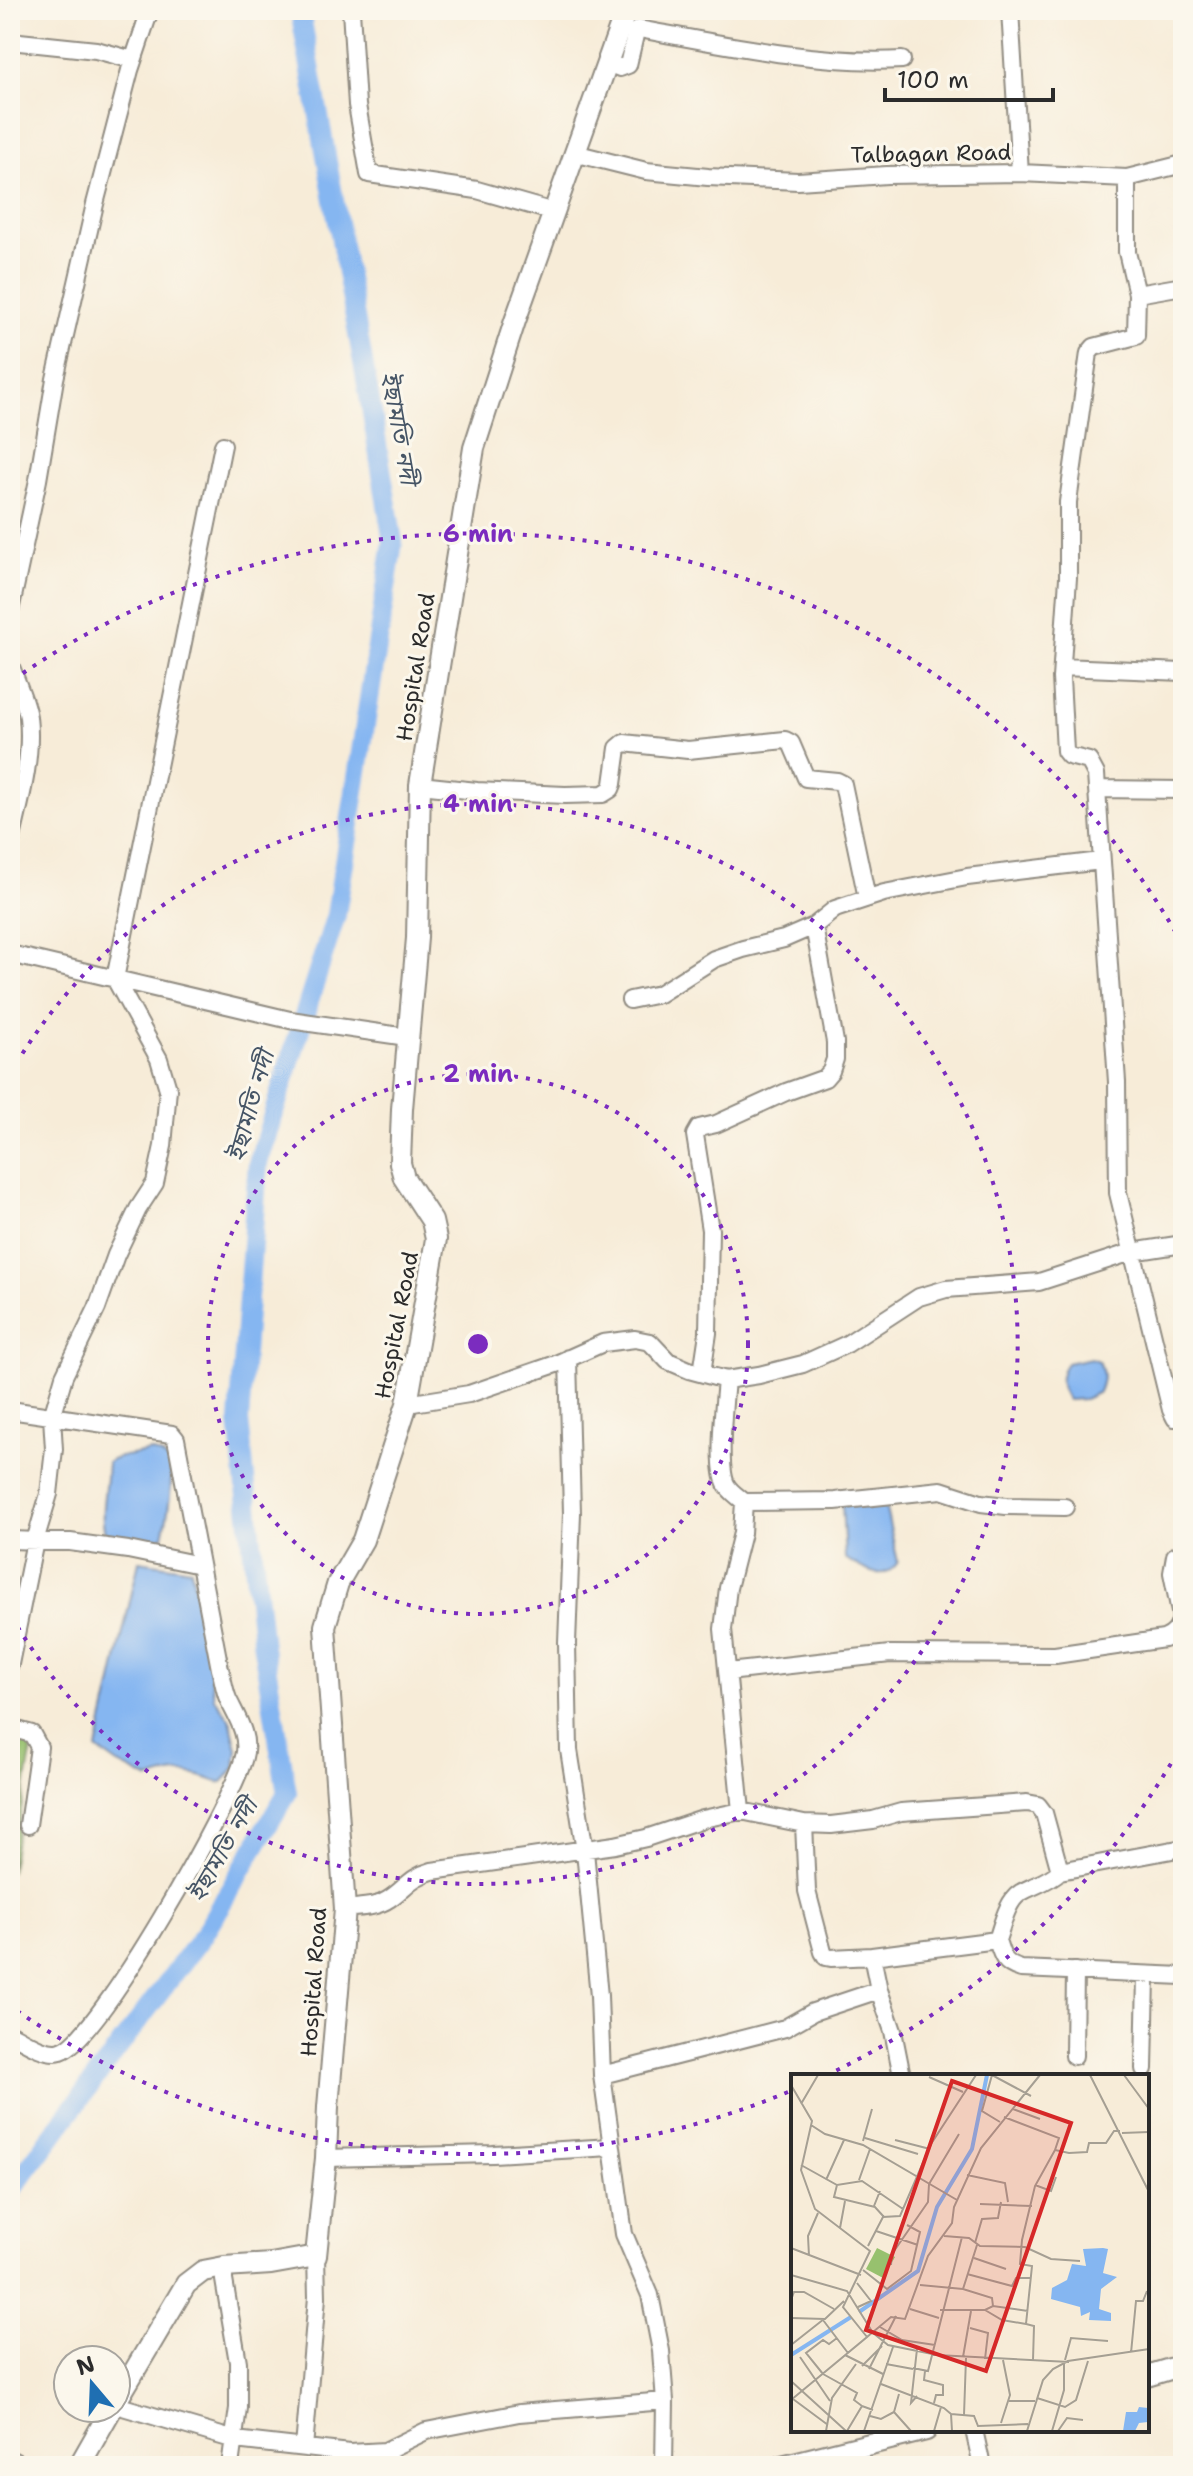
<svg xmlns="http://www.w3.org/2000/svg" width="1193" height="2476" font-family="'Shantell Sans','Noto Sans Bengali',sans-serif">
	<rect width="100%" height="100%" fill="#fbf7ec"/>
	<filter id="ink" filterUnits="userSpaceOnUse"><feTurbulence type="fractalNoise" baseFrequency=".0125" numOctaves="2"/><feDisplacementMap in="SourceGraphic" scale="16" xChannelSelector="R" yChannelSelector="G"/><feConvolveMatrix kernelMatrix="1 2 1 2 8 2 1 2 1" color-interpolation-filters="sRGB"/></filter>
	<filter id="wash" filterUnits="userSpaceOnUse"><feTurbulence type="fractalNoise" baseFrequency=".006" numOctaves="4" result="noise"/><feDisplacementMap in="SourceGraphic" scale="32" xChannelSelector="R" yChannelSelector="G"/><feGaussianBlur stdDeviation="1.8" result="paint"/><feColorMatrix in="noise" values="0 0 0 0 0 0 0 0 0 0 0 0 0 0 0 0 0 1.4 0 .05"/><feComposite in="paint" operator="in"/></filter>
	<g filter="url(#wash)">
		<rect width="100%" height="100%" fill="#f7ecd8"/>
		<path fill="#97c16e" stroke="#61764c" stroke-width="2" d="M10,1738L33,1742L10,1873Z"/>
		<path fill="#85b6f1" stroke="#58708e" stroke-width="2" d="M1091,1358L1099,1361C1104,1373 1104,1380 1099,1392L1084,1399L1068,1400C1059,1388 1058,1375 1067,1363Z
			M150,1451C157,1454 163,1454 167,1460C176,1473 167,1520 163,1536L146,1542L106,1536C98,1513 107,1487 107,1463C119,1454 135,1456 150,1451Z
			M884,1501L898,1562C884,1584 862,1569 845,1558L842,1503Z
			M139,1561L191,1569L207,1647L214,1698L230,1719L237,1749L235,1768L221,1783C193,1773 179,1768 150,1780L118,1764L97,1749Z"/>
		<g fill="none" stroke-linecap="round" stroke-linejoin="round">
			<path stroke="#85b6f1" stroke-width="20" d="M10,2192L203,1935L287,1793L263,1647L239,1421L258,1163L336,915L393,542L371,407L300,10"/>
		</g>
	</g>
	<g filter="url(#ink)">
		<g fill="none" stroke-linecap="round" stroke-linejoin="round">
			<defs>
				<path id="minor" d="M351,10L357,105L369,174L477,190L554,212
					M1010,10L1020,173
					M10,41L96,50L133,60
					M607,63L620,68L628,65L636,31L639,29C721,44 819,65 902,60
					M574,153L646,171L708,177L798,181L887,175L1020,173L1127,178V252L1137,294L1183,286
					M1127,178L1183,164
					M1137,294L1136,336L1094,347L1089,353L1068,502V578L1061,678L1065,751L1069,756L1089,761L1096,774L1117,1082L1118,1193L1171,1410L1175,1418L1183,1417
					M10,611L38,480L55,379L95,204L130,70L150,10
					M10,664C16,681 25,699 28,717C33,759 19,805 10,846
					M1062,667L1183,672
					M420,785L477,791L565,795L603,794L611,789L613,784L618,748L624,743L688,750L785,740L791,743L806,778L837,781L843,784L867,898
					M1097,789L1183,790
					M10,954L290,1020L407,1037
					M630,1000L659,994L714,959L743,949L784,939L814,926L835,909L884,893L967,877L1101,861
					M568,1358L572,1513L567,1643L569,1750L585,1851L599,1996L602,2075L624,2234L650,2295L661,2351L665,2401L664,2466
					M702,1373L708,1333L710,1230L695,1135L699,1128L716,1124L786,1092L825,1078L831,1071L835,1059V1042L814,926
					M726,1380C724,1404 717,1464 726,1484C729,1491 739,1497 744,1502L742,1533L728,1588L723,1629L741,1811
					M407,1404L469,1394L556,1364L603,1343L635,1339L650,1342L668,1361L689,1370L726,1380L759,1375L803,1364L847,1344L919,1297L946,1289L1039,1282L1132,1252L1183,1244
					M10,1410L172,1434L176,1439L220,1669C223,1679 224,1689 228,1699C236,1716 250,1736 244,1757C233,1801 98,2041 61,2051C46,2056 23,2040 10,2033
					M744,1502L835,1501L941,1490L981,1503L1006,1506L1065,1507
					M10,1540L70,1542L128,1550L200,1565
					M10,1664L35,1541L49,1494L54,1449L52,1417L64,1376L97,1308L116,1255L138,1209L155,1183L163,1146L168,1089L159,1059L115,979L223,445
					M728,1672L890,1654L1055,1655L1164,1639C1174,1635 1179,1629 1181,1617L1172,1573L1175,1556L1183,1552
					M10,1728L32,1734L39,1747L28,1825
					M804,1824L807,1891L823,1952L826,1957L831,1958L872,1956
					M345,1909C359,1907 376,1908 389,1899C406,1888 410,1877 432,1871L615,1845L646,1838L703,1819L741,1811L804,1824L831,1825L873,1820L901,1812L1027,1803L1038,1805L1044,1813L1060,1871
					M997,1940C1002,1957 1004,1964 1021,1969L1183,1976
					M879,1990L893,2031L902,2076
					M1074,2056L1075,1971
					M1144,2069L1146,1976
					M602,2075L785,2028L813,2012L879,1990L872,1956L997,1940C1002,1926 1007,1901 1020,1893C1034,1885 1048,1882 1060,1871L1183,1848
					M326,2158L493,2154L611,2147
					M224,2267V2280L238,2362V2408L230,2466
					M116,2405L235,2440L350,2453L385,2451L426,2431L519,2413L665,2401
					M974,2430L982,2466
					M304,2448L317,2297L316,2256
					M385,2451L395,2466
					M10,2459L23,2466"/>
				<path id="major" d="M1147,2376L1183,2365
					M116,2402L186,2284L203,2271L224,2267L271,2264L316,2256L326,2158L328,2107L345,1909L325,1626L338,1583L363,1540L407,1404L436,1239L432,1221L404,1178L400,1163L402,1109L417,938L420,785L474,448L515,321L626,10
					M79,2466L112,2408
					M782,2466L926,2430"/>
			</defs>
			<use href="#minor" stroke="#918c82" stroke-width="20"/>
			<use href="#major" stroke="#918c82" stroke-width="24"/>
			<use href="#minor" stroke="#fff" stroke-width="16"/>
			<use href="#major" stroke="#fff" stroke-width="20"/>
		</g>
	</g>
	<g fill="none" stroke="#7b2cbf" stroke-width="4" stroke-dasharray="4 8">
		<circle cx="478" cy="1344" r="270"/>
		<path d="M10 1074A540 540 0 1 1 10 1614"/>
		<path d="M1183 1743A810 810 0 0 1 827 2075M788 2092A810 810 0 0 1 13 2008M13 680A810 810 0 0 1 1183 945"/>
	</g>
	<g text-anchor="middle" stroke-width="6" stroke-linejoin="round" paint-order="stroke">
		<g font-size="22" fill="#2b2b2b" stroke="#fbf7ec">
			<text transform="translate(931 153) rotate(-1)" y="8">Talbagan Road</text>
			<text transform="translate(415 667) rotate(-81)" y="8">Hospital Road</text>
			<text transform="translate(396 1325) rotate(-79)" y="8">Hospital Road</text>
			<text transform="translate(313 1982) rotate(-86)" y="8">Hospital Road</text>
		</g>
		<g font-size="24" font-style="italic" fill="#465566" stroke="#fbf7ec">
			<text transform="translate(399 428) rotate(80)" y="8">ইছামতি নদী</text>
			<text transform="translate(251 1106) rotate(-74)" y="8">ইছামতি নদী</text>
			<text transform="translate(223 1850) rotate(-60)" y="8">ইছামতি নদী</text>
		</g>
	</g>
	<g transform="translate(791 2074)">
		<rect width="358" height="358" fill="#f7ecd8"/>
		<path d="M86,174L104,183L92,204L75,195Z" fill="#97c16e"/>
		<path d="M312,174L317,175L312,199L326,203L310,215L308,235L320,239V247L298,246L299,238L290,242L289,233L260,225L261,214L276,206L281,190L295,192L292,175ZM348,333L357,334V348L348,349L344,357H332L335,338H346Z" fill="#85b6f1"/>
		<path fill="none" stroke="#85b6f1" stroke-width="4" d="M68,238L127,197L146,133L181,75L196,1M0,281L60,243"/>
		<path fill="none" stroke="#a59f93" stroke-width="2" d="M299,1L358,118M333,1L358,35M138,3L172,18M0,11L21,47L10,96L24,135L79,177L52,233L76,263L0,326M10,30L27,1M222,35L249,45M213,43L268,64L264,76L278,79L296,78L298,69H315L323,57H329M209,48L191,37L201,1L240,22M20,51L34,60L72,71L166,126M331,59L358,58M74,64L127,80M104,66L139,75M72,67L81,35M10,91L46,111L71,107L112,135M176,101L214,109L217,128M35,106L53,66M68,106L79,75M46,111L43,123L84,133M244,111L260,117L265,103M89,117L83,132L93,143M189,130L241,132M49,154L54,127M85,157L127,171M153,162L178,164L189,172L234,173L260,185L289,187M184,169L191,145L207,144L210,128M77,172L92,143L109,142L140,70L185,1M0,174L70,201M18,182L17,162L27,139M183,184L215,195M100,191L101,180L137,128L138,110L168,60M72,196L96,215L120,197L129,158L116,151M176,200L221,212L225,204H240M0,201L56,217L82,259M66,209L80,227L67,233M129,211L172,215L201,224L202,232M172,215L186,171M0,226L3,218H13L43,235M119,235L148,244M149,236H194L202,232L237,237M194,236L211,246L235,250M0,244L34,245L53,227M32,246L57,279M89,253L111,266L144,271M179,254L197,259L194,285M82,259L97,271L146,281L278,288M76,263L100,243L114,245L137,182L161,149L163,133L190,74L249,1M0,271L33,245M340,279L345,227H352L356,217M54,281L92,300M9,283L39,327M172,283L180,237M242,286L243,252L235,250L241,192L229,190L231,166L244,112L264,76M274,286L280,264L317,267M95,290L122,295M71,292L91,272M122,294L137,297L171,163M78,295L105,242M134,297L133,306L152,311V321H145L143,329M32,300L15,279L32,266L38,270L46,264M32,300L66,319L63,326L71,332M0,307L55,357M90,310L153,334L160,340L161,357M126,322L120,329L126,275M246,324L274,333L285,326L297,287M2,325L37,351M218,327H244M103,338L120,357M160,340L183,342L187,352L237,350M173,341L175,284M79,342L90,345L103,338L108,320M210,349L219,321L212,286M35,357L41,324L65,290M56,357L71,332L82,336M73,357L102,273M143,357L150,333M236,357L252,306L262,295L277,287L358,275M261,357L273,316V290M267,357L276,344L292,346"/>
		<path fill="#d62828" fill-opacity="0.15" stroke="#d62828" stroke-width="4" d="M161,7L280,49L195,297L75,256Z"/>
		<rect width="358" height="358" fill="none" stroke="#2b2b2b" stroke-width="4"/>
	</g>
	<circle cx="478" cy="1344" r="12" fill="#7b2cbf" stroke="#fbf7ec" stroke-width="4"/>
	<g font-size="24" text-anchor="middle" font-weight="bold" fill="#7b2cbf" stroke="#fbf7ec" stroke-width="6" stroke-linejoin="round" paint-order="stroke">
		<text x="478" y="542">6 min</text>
		<text x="478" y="812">4 min</text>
		<text x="478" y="1082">2 min</text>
	</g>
	<rect width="1193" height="2476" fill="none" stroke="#fbf7ec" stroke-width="40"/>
	<g transform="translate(92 2384) rotate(341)"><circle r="38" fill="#fbf7ec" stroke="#a8a59f" stroke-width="2"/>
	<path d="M0-6L14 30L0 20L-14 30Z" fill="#1f6fb2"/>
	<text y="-12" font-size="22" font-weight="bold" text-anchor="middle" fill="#2b2b2b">N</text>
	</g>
	<path d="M885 88v12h168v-12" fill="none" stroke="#2b2b2b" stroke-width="4"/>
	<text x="897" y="88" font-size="24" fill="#2b2b2b" stroke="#fbf7ec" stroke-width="6" paint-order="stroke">100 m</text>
</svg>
